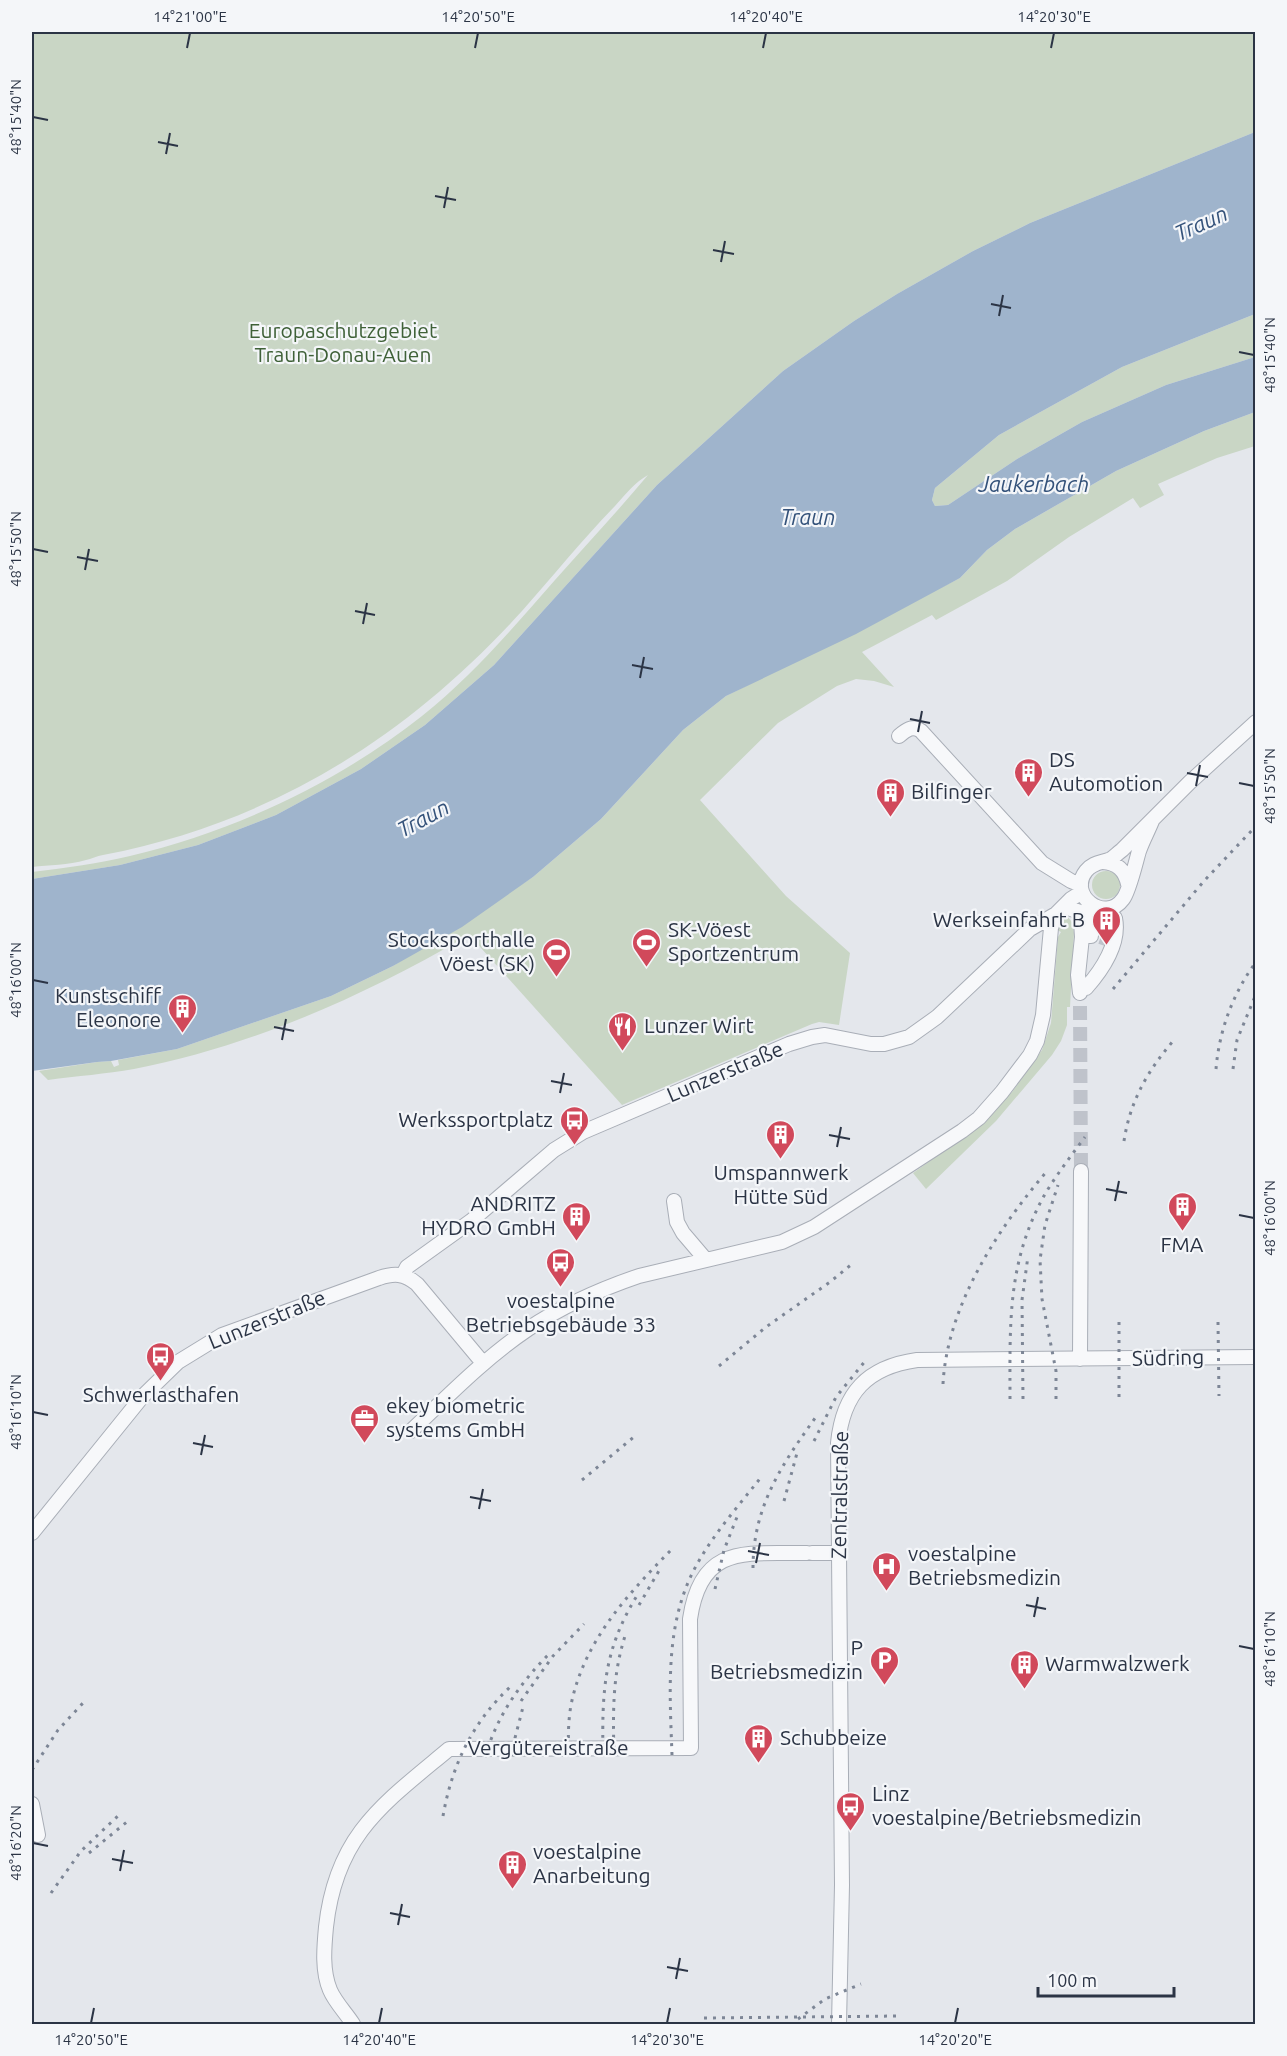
<svg xmlns="http://www.w3.org/2000/svg" width="1287" height="2056" font-family="Ubuntu,sans-serif">
	<rect width="100%" height="100%" fill="#e4e7ec"/>
	<path fill="#c9d6c5" d="M32,32H1255V132L1030,223L973,251L897,294L854,321L783,371L657,485L494,665L425,725L361,769L276,815L198,845L120,865L32,879V872C64,868 97,864 130,856C235,831 337,783 422,716C472,676 513,628 555,580C586,545 618,511 648,475C635,482 625,495 615,506C583,539 553,576 522,611C408,737 271,823 103,855C97,856 91,859 86,860C68,865 49,865 32,867Z
		M1255,314V357L1166,385L1082,422L1017,459L948,505L935,506L932,500L935,488L999,435L1122,367Z
		M1255,412V446L1217,458L1158,484L1164,495L1140,508L1133,498L1069,537L1007,581L936,620L932,615L862,652L894,687L874,681L856,679L837,686L778,723L700,800L786,896L850,953L839,1025L819,1022L812,1024L622,1105L472,938H464C361,997 252,1046 134,1069C106,1074 77,1076 48,1080L39,1071L97,1062L111,1061L114,1067L119,1065L118,1060L177,1049L331,996L393,966L533,877L601,819L683,730L726,696L960,578L987,550L1015,529L1116,471L1204,431Z
		M1092 885a14 14 0 1 1 28 0a14 14 0 1 1-28 0Z
		M1065,914L1072,922L1074,933L1070,1007H1067V1025L1061,1041L1052,1055L996,1121L926,1189L913,1173L982,1124L1012,1092L1042,1050L1051,1023L1058,937L1061,932L1057,930L1059,919Z"/>
	<path fill="#9fb4cc" d="M1255,132V314L1122,367L999,435L935,488L932,500L935,506L948,505L1017,459L1082,422L1166,385L1255,357V412L1204,431L1116,471L1015,529L987,550L960,578L856,634L726,696L683,730L601,819L533,877L462,927L393,966L331,996L177,1049L111,1061L97,1062L32,1071V879L120,865L198,845L276,815L361,769L425,725L494,665L657,485L783,371L854,321L897,294L973,251L1030,223Z"/>
	<g fill="none" stroke-linecap="round" stroke-linejoin="round">
		<path stroke="#bfc3cb" stroke-width="14" stroke-dasharray="14 7" stroke-linecap="butt" d="M1105,946L1107,940
			M1080,1006L1081,1171"/>
		<defs>
			<path id="minor" d="M899,736C906,730 912,725 921,731L1042,863L1071,881L1081,885
				M1152,821C1148,831 1143,840 1139,851C1136,861 1129,892 1123,899C1105,924 1067,895 1086,871C1093,862 1102,863 1111,859C1115,856 1118,853 1122,850L1190,782L1256,722
				M1103,862C1117,863 1125,870 1128,884
				M1065,907L1086,914L1081,922L1082,937L1078,975L1080,993
				M1089,910L1086,914L1091,919V936
				M1086,988C1102,970 1120,943 1115,918
				M674,1201L677,1222L683,1233L706,1260
				M403,1275L407,1267L471,1221L554,1150L583,1132L789,1044L812,1037L825,1035L871,1044H884L909,1037L937,1017L1030,929L1056,914L1071,899L1082,892
				M1080,1359L1081,1171
				M411,1431C448,1396 485,1358 528,1329C562,1306 601,1289 639,1276L782,1242L814,1227L962,1131L979,1118L1002,1092L1030,1055L1037,1041L1043,1015L1051,928L1056,914
				M32,1533L142,1397L178,1362L222,1335L379,1278C394,1273 404,1273 417,1284L483,1363
				M812,1553H839
				M32,1804L38,1835
				M353,2024C346,2013 335,2002 330,1990C322,1971 324,1948 326,1927C336,1835 383,1804 449,1749L691,1748L690,1619C701,1543 747,1554 807,1553
				M839,2024L842,1885L838,1443C843,1393 867,1367 917,1360L1256,1357"/>
		</defs>
		<use href="#minor" stroke="#a9aeb7" stroke-width="16"/>
		<use href="#minor" stroke="#f7f8fa" stroke-width="14"/>
		<path stroke="#7d8696" stroke-width="3" stroke-dasharray="3 6" stroke-linecap="butt" d="M1113,989L1204,881L1256,826
			M1216,1069C1219,1031 1233,993 1256,962
			M1233,1069L1237,1040L1256,994
			M1124,1141C1130,1101 1148,1070 1174,1040
			M1119,1322V1398
			M1218,1322L1219,1396
			M719,1366L766,1327L830,1282L852,1264
			M943,1384C947,1306 998,1228 1048,1170
			M1010,1399C1010,1323 1007,1262 1045,1194C1057,1174 1071,1156 1085,1137
			M1023,1399L1022,1300L1028,1256
			M1056,1399V1371L1042,1299L1040,1260L1045,1225L1058,1185
			M814,1441L836,1397L866,1360
			M582,1480L635,1436
			M784,1501L797,1453
			M753,1568C753,1505 783,1463 818,1414
			M715,1589L724,1550L737,1517
			M639,1605L660,1569
			M521,1701L553,1656L584,1624
			M672,1755C670,1696 665,1633 690,1578C707,1541 737,1508 762,1476
			M513,1756L515,1738L523,1707
			M569,1756C568,1739 568,1722 571,1705C584,1640 629,1593 673,1548
			M603,1756C602,1692 603,1650 638,1594
			M614,1756C613,1712 612,1675 626,1633
			M485,1757C497,1716 520,1683 550,1653
			M32,1770L58,1730L83,1703
			M443,1816C452,1765 472,1723 510,1687
			M89,1853L128,1821
			M51,1893L81,1851L121,1813
			M704,2018L896,2016
			M798,2019L825,1999L861,1984"/>
	</g>
	<path fill="none" stroke="#2b3445" stroke-width="2" d="M187,48L190,33M475,48L478,33M763,48L766,33M1051,48L1054,33M33,117L48,120M158,142L178,146M166,154L170,133M435,196L456,200M444,208L448,187M713,250L734,254M721,262L725,241M991,304L1011,308M999,316L1003,295M1239,352L1254,355M33,549L48,552M77,557L98,561M85,570L89,549M355,611L375,615M363,624L367,603M632,665L653,669M640,678L644,657M910,719L930,723M918,732L922,711M1187,773L1208,777M1239,783L1254,786M1196,786L1200,765M33,980L48,983M274,1027L294,1031M282,1040L286,1019M551,1081L572,1085M560,1093L564,1073M829,1135L850,1139M837,1147L841,1127M1106,1189L1127,1193M1115,1201L1119,1181M1239,1215L1254,1218M33,1412L48,1415M193,1443L213,1447M201,1455L205,1435M470,1497L491,1501M479,1509L483,1489M748,1551L769,1555M756,1563L760,1543M1026,1605L1046,1609M1034,1617L1038,1597M1239,1646L1254,1649M33,1843L48,1846M112,1859L133,1863M120,1871L124,1850M390,1913L410,1917M398,1925L402,1904M667,1967L688,1971M676,1979L680,1958M91,2023L94,2008M379,2023L382,2008M667,2023L670,2008M955,2023L958,2008"/>
	<defs>
		<symbol id="building-pin" viewBox="-11 -11 22 30"><path d="M0 17L-7.5 6A9.5 9.5 0 1 1 7.5 6Z" fill="#d1495b" stroke="#f4f6f9"/><path d="M-4-6H4V6H1V3H-1V6H-4ZM-2.5-4.3h1.7v1.8h-1.7ZM.8-4.3h1.7v1.8H.8ZM-2.5-1h1.7V.8h-1.7ZM.8-1h1.7V.8H.8Z" fill="#fff"/></symbol>
		<symbol id="stadium-pin" viewBox="-11 -11 22 30"><path d="M0 17L-7.5 6A9.5 9.5 0 1 1 7.5 6Z" fill="#d1495b" stroke="#f4f6f9"/><path d="M0-5a6.5 5 0 1 0 0 10a6.5 5 0 1 0 0-10ZM-3.5-1.8h7v3.6h-7Z" fill="#fff"/></symbol>
		<symbol id="restaurant-pin" viewBox="-11 -11 22 30"><path d="M0 17L-7.5 6A9.5 9.5 0 1 1 7.5 6Z" fill="#d1495b" stroke="#f4f6f9"/><path d="M-5-6h1v4h1v-4h1v4h1v-4h1v5L-1.5 .5V6h-2V.5L-5-1ZM5-6V6H3V1.5H1.5Q1.5-4 5-6Z" fill="#fff"/></symbol>
		<symbol id="bus-pin" viewBox="-11 -11 22 30"><path d="M0 17L-7.5 6A9.5 9.5 0 1 1 7.5 6Z" fill="#d1495b" stroke="#f4f6f9"/><path d="M-5-6H5V4H4V6H2V4H-2V6H-4V4H-5ZM-3.5-4V0h7V-4ZM-3.5 1.2v1.5H-2V1.2ZM2 1.2v1.5H3.5V1.2Z" fill="#fff"/></symbol>
		<symbol id="office-pin" viewBox="-11 -11 22 30"><path d="M0 17L-7.5 6A9.5 9.5 0 1 1 7.5 6Z" fill="#d1495b" stroke="#f4f6f9"/><path d="M-6-3h4V-5.5h4V-3h4V5H-6ZM-1-4.5V-3h2v-1.5ZM-6 0V1H6V0Z" fill="#fff"/></symbol>
		<symbol id="hospital-pin" viewBox="-11 -11 22 30"><path d="M0 17L-7.5 6A9.5 9.5 0 1 1 7.5 6Z" fill="#d1495b" stroke="#f4f6f9"/><path d="M-5-5h3v3.5h4V-5h3V5h-3V1.5h-4V5h-3Z" fill="#fff"/></symbol>
		<symbol id="parking-pin" viewBox="-11 -11 22 30"><path d="M0 17L-7.5 6A9.5 9.5 0 1 1 7.5 6Z" fill="#d1495b" stroke="#f4f6f9"/><path d="M-3.5-5.5H1a3.5 3.5 0 0 1 0 7H-1V5.5H-3.5ZM-1-3.4V-.6H.8a1.4 1.4 0 0 0 0-2.8Z" fill="#fff"/></symbol>
	</defs>
	<g fill-rule="evenodd">
		<use href="#building-pin" x="1012" y="756" width="33" height="45"/>
		<use href="#building-pin" x="874" y="776" width="33" height="45"/>
		<use href="#building-pin" x="1090" y="904" width="33" height="45"/>
		<use href="#stadium-pin" x="630" y="926" width="33" height="45"/>
		<use href="#stadium-pin" x="540" y="936" width="33" height="45"/>
		<use href="#building-pin" x="166" y="992" width="33" height="45"/>
		<use href="#restaurant-pin" x="606" y="1010" width="33" height="45"/>
		<use href="#bus-pin" x="558" y="1104" width="33" height="45"/>
		<use href="#building-pin" x="764" y="1118" width="33" height="45"/>
		<use href="#building-pin" x="1166" y="1190" width="33" height="45"/>
		<use href="#building-pin" x="560" y="1200" width="33" height="45"/>
		<use href="#bus-pin" x="544" y="1246" width="33" height="45"/>
		<use href="#bus-pin" x="144" y="1340" width="33" height="45"/>
		<use href="#office-pin" x="348" y="1402" width="33" height="45"/>
		<use href="#hospital-pin" x="870" y="1550" width="33" height="45"/>
		<use href="#parking-pin" x="868" y="1644" width="33" height="45"/>
		<use href="#building-pin" x="1008" y="1648" width="33" height="45"/>
		<use href="#building-pin" x="742" y="1722" width="33" height="45"/>
		<use href="#bus-pin" x="834" y="1790" width="33" height="45"/>
		<use href="#building-pin" x="496" y="1848" width="33" height="45"/>
	</g>
	<g text-anchor="middle" stroke-width="4.5" stroke-linejoin="round" paint-order="stroke">
		<g font-size="21" fill="#3f6138" stroke="#f4f6f9">
			<text x="343" y="338">Europaschutzgebiet<tspan x="343" dy="24">Traun-Donau-Auen</tspan></text>
		</g>
		<g font-size="21" fill="#2b3445" stroke="#f4f6f9" text-anchor="start">
			<text x="1049" y="767">DS<tspan x="1049" dy="24">Automotion</tspan></text>
			<text x="911" y="799">Bilfinger</text>
			<text x="1085" y="927" text-anchor="end">Werkseinfahrt B</text>
			<text x="668" y="937">SK-Vöest<tspan x="668" dy="24">Sportzentrum</tspan></text>
			<text x="535" y="947" text-anchor="end">Stocksporthalle<tspan x="535" dy="24">Vöest (SK)</tspan></text>
			<text x="161" y="1003" text-anchor="end">Kunstschiff<tspan x="161" dy="24">Eleonore</tspan></text>
			<text x="644" y="1033">Lunzer Wirt</text>
			<text x="553" y="1127" text-anchor="end">Werkssportplatz</text>
			<text x="781" y="1180" text-anchor="middle">Umspannwerk<tspan x="781" dy="24">Hütte Süd</tspan></text>
			<text x="556" y="1211" text-anchor="end">ANDRITZ<tspan x="556" dy="24">HYDRO GmbH</tspan></text>
			<text x="1182" y="1252" text-anchor="middle">FMA</text>
			<text x="561" y="1308" text-anchor="middle">voestalpine<tspan x="561" dy="24">Betriebsgebäude 33</tspan></text>
			<text x="161" y="1402" text-anchor="middle">Schwerlasthafen</text>
			<text x="386" y="1413">ekey biometric<tspan x="386" dy="24">systems GmbH</tspan></text>
			<text x="908" y="1561">voestalpine<tspan x="908" dy="24">Betriebsmedizin</tspan></text>
			<text x="863" y="1655" text-anchor="end">P<tspan x="863" dy="24">Betriebsmedizin</tspan></text>
			<text x="1045" y="1671">Warmwalzwerk</text>
			<text x="780" y="1745">Schubbeize</text>
			<text x="872" y="1801">Linz<tspan x="872" dy="24">voestalpine/Betriebsmedizin</tspan></text>
			<text x="533" y="1859">voestalpine<tspan x="533" dy="24">Anarbeitung</tspan></text>
		</g>
		<g font-size="21" fill="#2b3445" stroke="#f4f6f9">
			<text transform="translate(725 1072) rotate(-23)" y="7">Lunzerstraße</text>
			<text transform="translate(267 1320) rotate(-22)" y="7">Lunzerstraße</text>
			<text transform="translate(1168 1358) rotate(-1)" y="7">Südring</text>
			<text transform="translate(840 1495) rotate(-89)" y="7">Zentralstraße</text>
			<text x="548" y="1755">Vergütereistraße</text>
		</g>
		<g font-size="22" font-style="italic" fill="#34527a" stroke="#f4f6f9">
			<text transform="translate(1201 223) rotate(-24)" y="8">Traun</text>
			<text x="1034" y="492">Jaukerbach</text>
			<text x="808" y="525">Traun</text>
			<text transform="translate(423 818) rotate(-28)" y="8">Traun</text>
		</g>
	</g>
	<rect width="1287" height="2056" fill="none" stroke="#f4f6f9" stroke-width="66"/>
	<path d="M1038 1987v9h136v-9" fill="none" stroke="#2b3445" stroke-width="3"/>
	<text x="1047" y="1987" font-size="18" fill="#2b3445" stroke="#f4f6f9" stroke-width="4.5" paint-order="stroke">100 m</text>
	<rect x="33" y="33" width="1221" height="1990" fill="none" stroke="#2b3445" stroke-width="2"/>
	<g font-size="15" text-anchor="middle" fill="#2b3445">
		<text x="190" y="22">14°21'00"E</text>
		<text x="478" y="22">14°20'50"E</text>
		<text x="766" y="22">14°20'40"E</text>
		<text x="1054" y="22">14°20'30"E</text>
		<text transform="translate(16 117) rotate(-90)" y="5">48°15'40"N</text>
		<text transform="translate(1270 355) rotate(-90)" y="5">48°15'40"N</text>
		<text transform="translate(16 549) rotate(-90)" y="5">48°15'50"N</text>
		<text transform="translate(1270 786) rotate(-90)" y="5">48°15'50"N</text>
		<text transform="translate(16 980) rotate(-90)" y="5">48°16'00"N</text>
		<text transform="translate(1270 1218) rotate(-90)" y="5">48°16'00"N</text>
		<text transform="translate(16 1412) rotate(-90)" y="5">48°16'10"N</text>
		<text transform="translate(1270 1649) rotate(-90)" y="5">48°16'10"N</text>
		<text transform="translate(16 1843) rotate(-90)" y="5">48°16'20"N</text>
		<text x="91" y="2045">14°20'50"E</text>
		<text x="379" y="2045">14°20'40"E</text>
		<text x="667" y="2045">14°20'30"E</text>
		<text x="955" y="2045">14°20'20"E</text>
	</g>
</svg>
